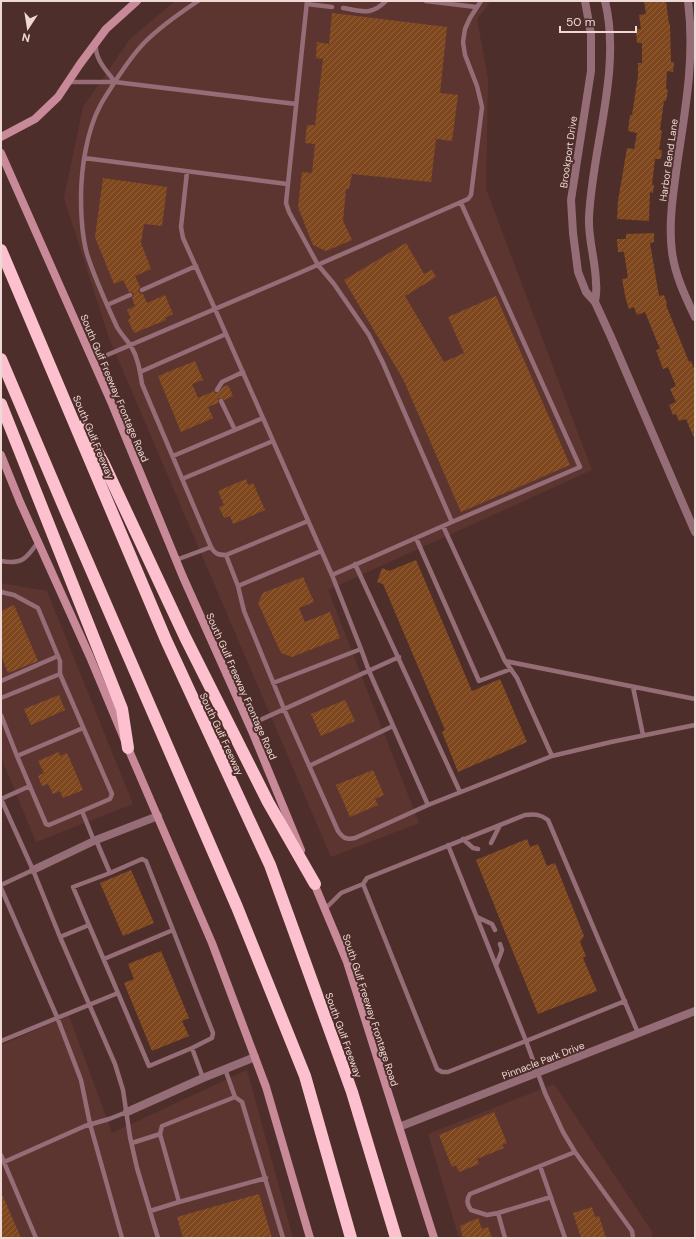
<svg xmlns="http://www.w3.org/2000/svg" width="696" height="1239" font-family="'DM Sans',sans-serif">
	<defs>
		<pattern id="building-hatch" width="6" height="6" patternUnits="userSpaceOnUse"><rect width="6" height="6" fill="#7f471e"/><path d="M-1 1l2-2M0 6l6-6M5 7l2-2" fill="none" stroke="#91613e"/></pattern>
	</defs>
	<rect width="100%" height="100%" fill="#4e2e2a"/>
	<path fill="#5d3530" d="M175,1H491L477,19L488,79L486,189L592,470L328,590L419,823L331,857L109,338L64,198L83,107L130,39Z
		M1,583L47,591L133,804L36,842L1,757Z
		M69,1016L112,1133L247,1070L293,1238H1V1045Z
		M554,1084L653,1233L651,1238H459L428,1134Z"/>
	<path fill="url(#building-hatch)" d="M644,1H666L669,24H670L671,62H674L673,72L667,71L666,89L668,90L666,101H664L660,130L662,131L659,150H662L661,159H655L652,185H654L653,193L650,192L649,221L617,219L618,201L627,148L634,149L637,133L628,131L630,115H632L638,76V63H642V43H637L636,29H641L639,15L646,14Z
		M332,13L447,27L440,93L458,95L452,141L436,139L431,182L352,174L349,189H346L343,221L352,240L326,251L313,245L298,207L302,172L312,173L315,144L305,143L307,125H315L323,59L316,58L317,42L329,44Z
		M103,178L167,187L162,226L144,224L141,243L151,269L135,276L140,287L138,291L140,293L143,294L147,303L165,295L173,314L165,318L166,320L134,333L128,320L131,318L127,310L135,306L132,298L134,294L132,292H129L123,280L114,284L95,237Z
		M654,233V242L650,243L659,296L664,295L667,304L666,305L689,362L691,361L695,371V440L686,419L679,421L676,414L673,415L669,405L676,402L670,389L676,386L668,367L663,369L656,350L660,349L645,312L637,315L634,307L629,309L626,300L622,279L628,278L624,252H618L617,239H626V234Z
		M406,243L424,274L432,270L436,277L405,296L444,362L464,353L448,317L496,296L570,465L461,512L403,379L344,280Z
		M195,361L203,380L192,384L198,398L214,391L215,393H218L223,387L228,385L233,396L224,400L220,398L218,399V403L208,407L213,418L181,432L158,376Z
		M246,479L248,485L253,483L265,510L233,524L230,516L224,518L219,507L224,505L218,491Z
		M416,560L472,691L500,679L527,742L458,772L442,732L445,730L383,584L377,582L382,568L389,571Z
		M303,577L314,602L299,608L305,622L330,612L340,638L292,657L281,653L258,603L263,593Z
		M14,605L38,661L8,673L1,656V611Z
		M59,695L65,710L31,725L24,709Z
		M345,700L355,721L321,736L311,714Z
		M59,752L60,756L67,753L83,790L63,798L60,791L53,794L48,784L42,786L38,776L44,773L38,761Z
		M373,770L384,795L375,799L378,805L350,817L336,785Z
		M527,839L530,847L538,844L547,866L555,863L584,936L580,942L586,956L583,958L597,991L538,1014L476,860Z
		M131,870L154,923L123,936L100,883Z
		M161,951L189,1018L182,1021L189,1036L152,1051L124,983L134,979L128,964Z
		M494,1112L507,1143L502,1145L504,1148L477,1159L479,1164L459,1172L456,1165L452,1167L439,1135Z
		M1,1192L21,1238H1Z
		M259,1194L272,1238H183L177,1217Z
		M592,1207L595,1217L599,1216L606,1238H581L573,1213Z
		M478,1218L482,1229L488,1227L492,1238H463L460,1226Z"/>
	<g fill="none" stroke-linecap="round" stroke-linejoin="round">
		<path stroke="#956d77" stroke-width="4.5" d="M198,1C180,13 161,26 145,42C133,54 124,68 114,83C110,90 104,98 100,106C87,130 81,169 81,197C81,215 82,236 87,254C95,279 106,303 117,327C121,334 126,339 131,346C138,358 140,371 142,384L211,547
			M426,1L476,7
			M307,4L332,7
			M343,8C362,11 371,16 386,1
			M96,43C94,59 107,71 115,82
			M69,82H115L296,104
			M84,158L287,184
			M187,172L181,227L183,238L215,309L332,575L452,522L383,363L369,335L334,284L318,265L289,212L286,203L307,1
			M142,290L196,266
			M107,305L130,295
			M93,361L290,277L468,199L471,195L482,107L477,86L465,55L463,42L465,29L470,18L481,1
			M140,372L226,334
			M217,390L222,382L243,372
			M221,401L235,430
			M173,456L263,418
			M182,479L273,441
			M452,522L580,467L461,203
			M443,526L505,661L695,699
			M416,538L479,681L511,669
			M321,551L238,586L244,611L284,709L338,831C343,838 346,840 355,838L428,805
			M226,555L238,586
			M176,560L211,547C215,554 218,555 226,555L308,521
			M1,561C22,565 27,558 38,542
			M355,564L460,792
			M332,575L361,649
			M1,592L14,595L38,608L60,661V674L112,794L110,799L82,811
			M505,661L517,678L552,756
			M1,681L58,656
			M273,683L361,649L369,671L428,805L552,756L611,742L695,725
			M633,687L643,735
			M1,698L60,674
			M1,715L17,756L46,824L49,825L82,811L94,841
			M249,725L399,657
			M17,756L83,728
			M309,766L393,726
			M1,799L33,870L60,937L115,1064L123,1090L130,1137L137,1168L158,1238
			M1,799L30,786
			M463,839L473,848L478,849
			M491,843L500,825
			M448,845L526,1041L625,1001
			M110,873L142,859L146,861L173,930
			M1,885L33,870
			M1,888L57,1017L81,1080L90,1124L122,1238
			M325,909L341,893L363,884
			M477,917L492,924L495,930
			M89,925L73,887L110,873L96,840
			M60,937L89,925L118,993
			M104,959L173,930L213,1033L212,1038L192,1048
			M496,966L502,950L500,944
			M1,1041L118,993L149,1066L192,1048L203,1078
			M225,1069L235,1097
			M132,1143L160,1134
			M1,1155L36,1238
			M4,1162L85,1126L109,1119L127,1112
			M540,1166L565,1238
			M179,1202L266,1178
			M150,1211L179,1202L160,1134L162,1126L235,1097L242,1102L283,1238
			M498,1213L551,1197
			M505,1238L498,1213L487,1215L471,1210C467,1204 466,1200 470,1194L575,1152
			M633,1238L632,1231L575,1152L563,1132L545,1093L526,1041L448,1072H442L437,1069L363,884L367,878L525,815C535,814 540,814 548,820L638,1033"/>
		<path stroke="#956d77" stroke-width="8" d="M688,1C695,54 686,106 678,158C674,188 668,221 672,252C675,275 685,296 695,317
			M33,870L96,840L158,816
			M127,1112L203,1078L255,1057
			M399,1127L695,1011"/>
		<path stroke="#956d77" stroke-width="8" d="M585,1L591,34V71L571,200L573,233L578,272L586,292L595,302L611,337L695,532
			M595,302C596,296 597,290 596,284C596,262 588,240 589,218C592,147 622,70 605,1"/>
		<path stroke="#c88999" stroke-width="8" d="M1,137L35,119L58,97L80,64L106,29L137,1
			M1,153L112,404L183,577L252,731L301,850
			M1,455L20,502L90,657L128,748L212,943L266,1087L310,1238
			M313,881L347,962L434,1238"/>
		<path stroke="#fcc0cf" stroke-width="12" d="M1,250L166,640L270,865L352,1092L396,1238
			M1,359L66,512L237,907L305,1076L351,1238
			M1,404L122,709L128,748
			M83,426L104,464L185,637L268,802L315,884"/>
	</g>
	<g text-anchor="middle" stroke-width="4" stroke-linejoin="round" paint-order="stroke">
		<g font-size="10" fill="#efd9d6" stroke="#4e2e2a">
			<text transform="translate(568 152) rotate(-82)" y="4">Brookport Drive</text>
			<text transform="translate(668 160) rotate(-82)" y="4">Harbor Bend Lane</text>
			<text transform="translate(115 388) rotate(67)" y="4">South Gulf Freeway Frontage Road</text>
			<text transform="translate(94 437) rotate(67)" y="4">South Gulf Freeway</text>
			<text transform="translate(242 686) rotate(66)" y="4">South Gulf Freeway Frontage Road</text>
			<text transform="translate(222 734) rotate(65)" y="4">South Gulf Freeway</text>
			<text transform="translate(371 1010) rotate(72)" y="4">South Gulf Freeway Frontage Road</text>
			<text transform="translate(344 1035) rotate(70)" y="4">South Gulf Freeway</text>
			<text transform="translate(543 1060) rotate(-21)" y="4">Pinnacle Park Drive</text>
		</g>
	</g>
	<rect width="696" height="1239" fill="none" stroke="#efd9d6" stroke-width="4"/>
	<g transform="translate(28 28) rotate(192)" stroke="#4e2e2a" stroke-width="3" paint-order="stroke">
	<path d="M0-3L7 15L0 10L-7 15Z" fill="#efd9d6"/>
	<text y="-6" font-size="11" font-weight="bold" text-anchor="middle" fill="#efd9d6">N</text>
	</g>
	<path d="M560 26v6h76v-6" fill="none" stroke="#efd9d6" stroke-width="2"/>
	<text x="566" y="26" font-size="12" fill="#efd9d6" stroke="#4e2e2a" stroke-width="3" paint-order="stroke">50 m</text>
</svg>
